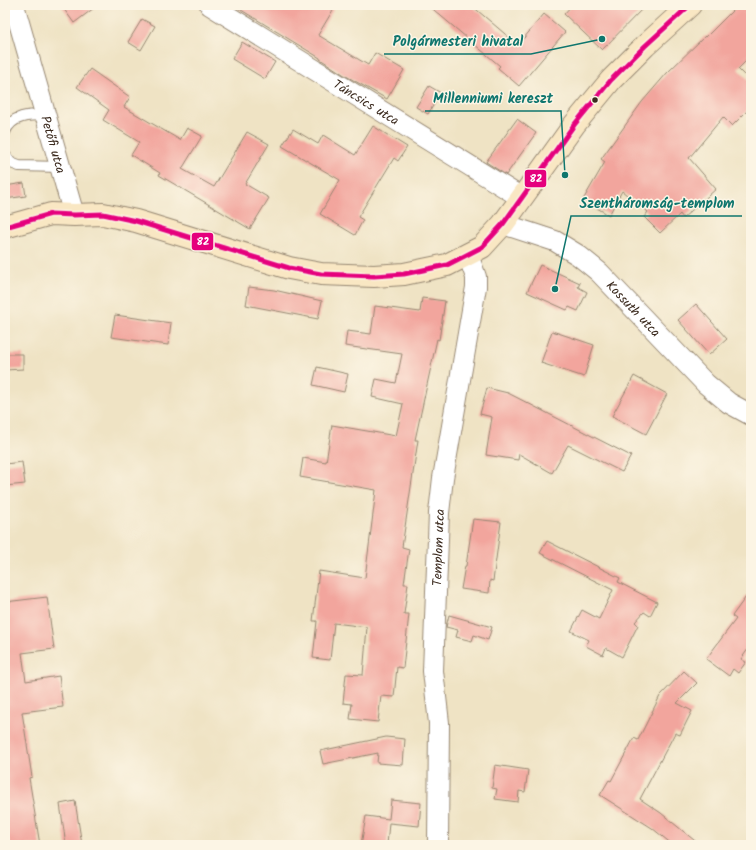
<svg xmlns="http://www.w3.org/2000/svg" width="756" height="850" font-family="Kalam,sans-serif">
	<rect width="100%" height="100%" fill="#fcf5e5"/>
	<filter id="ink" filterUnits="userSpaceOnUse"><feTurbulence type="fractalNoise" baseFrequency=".025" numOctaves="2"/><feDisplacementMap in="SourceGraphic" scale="8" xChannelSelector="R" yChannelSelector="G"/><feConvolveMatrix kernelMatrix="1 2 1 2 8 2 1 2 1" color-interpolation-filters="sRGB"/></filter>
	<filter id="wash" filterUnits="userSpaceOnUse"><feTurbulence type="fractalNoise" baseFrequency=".012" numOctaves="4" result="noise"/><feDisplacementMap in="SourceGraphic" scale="16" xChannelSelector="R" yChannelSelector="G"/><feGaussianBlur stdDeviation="0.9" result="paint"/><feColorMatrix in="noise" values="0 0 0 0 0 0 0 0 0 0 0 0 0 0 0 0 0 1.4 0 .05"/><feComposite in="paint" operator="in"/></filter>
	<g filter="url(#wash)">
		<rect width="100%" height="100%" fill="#efe3c4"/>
		<g id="blocks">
			<path fill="#f2a59d" d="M61,5H98L74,23Z
				M233,5H325L333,10L318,35L368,65L375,53L404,70L387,99L346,76L320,59V58Z
				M428,5H471L518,45L544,14L565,32L519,86L498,68L500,66Z
				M572,5H646L602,50L564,14Z
				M738,5H751V56L738,69L751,82V107L732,126L723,117L689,158L716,189L683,218L680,214L660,233L644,217L648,212L622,191L609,215L583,200L605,162L601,159L642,102L667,73L705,36L706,37Z
				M142,19L155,26L141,50L128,42Z
				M242,42L275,62L265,79L232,59Z
				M90,69L130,97L124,107L180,140L187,128L202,136L182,169L214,187L247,132L269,144L245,184L269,198L250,229L159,175L160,173L131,155L139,142L103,120L109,110L77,87Z
				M429,86L441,93L428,114L416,107Z
				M517,119L536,133L506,175L486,162Z
				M373,126L407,147L398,161L394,158L358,217L363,220L355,235L320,214L340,180L282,146L293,129L318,144L323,135L355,155Z
				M24,183L26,196L5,199V186Z
				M540,265L580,283L578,287L587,292L578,311L569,307L567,310L527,292Z
				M249,287L274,290L322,301L318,319L246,305Z
				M422,298L445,301L439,340L437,339L415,440H418L402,547L409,549L404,584H408L404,614H409L403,668L397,667L394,697L381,696L378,722L350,719L352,704L343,703L346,674L363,675L367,627L334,623L330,660L313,658L317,621H313L319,571L365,578L376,490L300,477L303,458L326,462L332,425L396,436L403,404L372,397L376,379L396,383L402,354L345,346L347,331L371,334L375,306L420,312Z
				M696,304L727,339L709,355L678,320Z
				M115,315L171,323L168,345L111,337Z
				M552,331L594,345L584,377L541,363Z
				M5,354H23V369L5,370Z
				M317,367L348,374L344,392L313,385Z
				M634,376L667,394L646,434L612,416Z
				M487,388L508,393L631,456L622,472L568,445L552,473L519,454L518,460L486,455L492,417L480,414Z
				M22,462L25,484L5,486V464Z
				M473,519L501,522L493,581L490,580L489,593L461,589L465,566H466Z
				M547,541L620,578L618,582L657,602L650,616L644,612L635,622L638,625L622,657L606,648L603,655L586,646L589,640L571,631L582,610L599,619L613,590L540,553Z
				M751,590V645L741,659L746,662L738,673L733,669L729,676L706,659L736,619L732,616Z
				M47,597L54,649L22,653L26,681L59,676L63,707L22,712L32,777L29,778L40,845H11L10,841H7L5,828V602Z
				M449,615L492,627L488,640L474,635L472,641L456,637L458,630L446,627Z
				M684,671L697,683L677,703L692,711L680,735L675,733L640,799L661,813L700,845H673L652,828L600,795L609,780L611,781L634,738L638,740L660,696Z
				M386,737L405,739L403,765L377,763L378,753L323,764L320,751Z
				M495,765L528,770L525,792L519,791L518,802L495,799L497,789L492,788Z
				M391,800L421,803L419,826L389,823L387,845H361L366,816L389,819Z
				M75,801L82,845H66L60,804Z"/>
		</g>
	</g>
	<g filter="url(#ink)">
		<use href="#blocks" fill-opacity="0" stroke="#958671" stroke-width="1"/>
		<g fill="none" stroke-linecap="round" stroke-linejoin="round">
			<defs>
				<path id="lane" d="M5,132C11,115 30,115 45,115
					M5,155L11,163L19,166L61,167"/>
				<g id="street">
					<path id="s1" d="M14,5L74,215"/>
					<path id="s2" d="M210,5L522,198"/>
					<path id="s3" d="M503,224L555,241L578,255L599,272L706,384L729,403L751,415"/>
					<path id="s4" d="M438,845L439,723L433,671L439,513L443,478L476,287V277L468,255"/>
				</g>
				<path id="secondary" d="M5,227L51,214L74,215L103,214L136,221L289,268L321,274L374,276L404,274L447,265L482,247L503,224L574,125L611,80L645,46L690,5"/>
			</defs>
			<use href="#lane" stroke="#958671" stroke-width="12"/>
			<use href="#street" stroke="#958671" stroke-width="22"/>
			<use href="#secondary" stroke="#958671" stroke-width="24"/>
			<use href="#lane" stroke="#fff" stroke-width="10"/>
			<use href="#street" stroke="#fff" stroke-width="20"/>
			<use href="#secondary" stroke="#f9e7c3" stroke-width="22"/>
			<defs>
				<path id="bus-1" d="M5,227L51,214L74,215L103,214L136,221L289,268L321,274L374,276L404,274L447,265L482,247L503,224L574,125L611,80L645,46L690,5"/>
			</defs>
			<use href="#bus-1" stroke="#fcf5e5" stroke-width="8"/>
			<use href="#bus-1" stroke="#e5007d" stroke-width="5"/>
		</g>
	</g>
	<circle fill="#3b2a1e" stroke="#fcf5e5" stroke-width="1.5" cx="595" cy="100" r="3.5"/>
	<g text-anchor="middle" stroke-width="3" stroke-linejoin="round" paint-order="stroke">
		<g font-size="13" fill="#3b2a1e" stroke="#fcf5e5">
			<text dy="5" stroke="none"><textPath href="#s2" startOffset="184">Táncsics utca</textPath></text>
			<text dy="5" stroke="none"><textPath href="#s1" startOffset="145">Petőfi utca</textPath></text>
			<text dy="5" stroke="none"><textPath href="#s3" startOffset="159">Kossuth utca</textPath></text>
			<text dy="5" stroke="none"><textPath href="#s4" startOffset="298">Templom utca</textPath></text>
		</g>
	</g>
	<path fill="none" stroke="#0f766e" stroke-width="1.5" d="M602 39L531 54H384M565 175L561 111H425M555 289L571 216H742"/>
	<g fill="#0f766e" stroke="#fcf5e5" stroke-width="1.5">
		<circle cx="602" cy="39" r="4"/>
		<circle cx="565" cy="175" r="4"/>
		<circle cx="555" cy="289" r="4"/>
	</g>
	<g font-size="14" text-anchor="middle" font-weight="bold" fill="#0f766e" stroke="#fcf5e5" stroke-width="3" stroke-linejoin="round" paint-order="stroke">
		<text x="458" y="46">Polgármesteri hivatal</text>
		<text x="493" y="103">Millenniumi kereszt</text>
		<text x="657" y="208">Szentháromság-templom</text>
	</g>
	<g stroke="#fcf5e5" stroke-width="1.5">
		<rect x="524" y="169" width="23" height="19" rx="4" fill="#e5007d"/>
		<rect x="191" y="232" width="23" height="19" rx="4" fill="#e5007d"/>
	</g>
	<g font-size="11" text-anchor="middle" font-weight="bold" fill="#fff">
		<text x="536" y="182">82</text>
		<text x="203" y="245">82</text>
	</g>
	<rect width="756" height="850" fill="none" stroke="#fcf5e5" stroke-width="20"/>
</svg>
